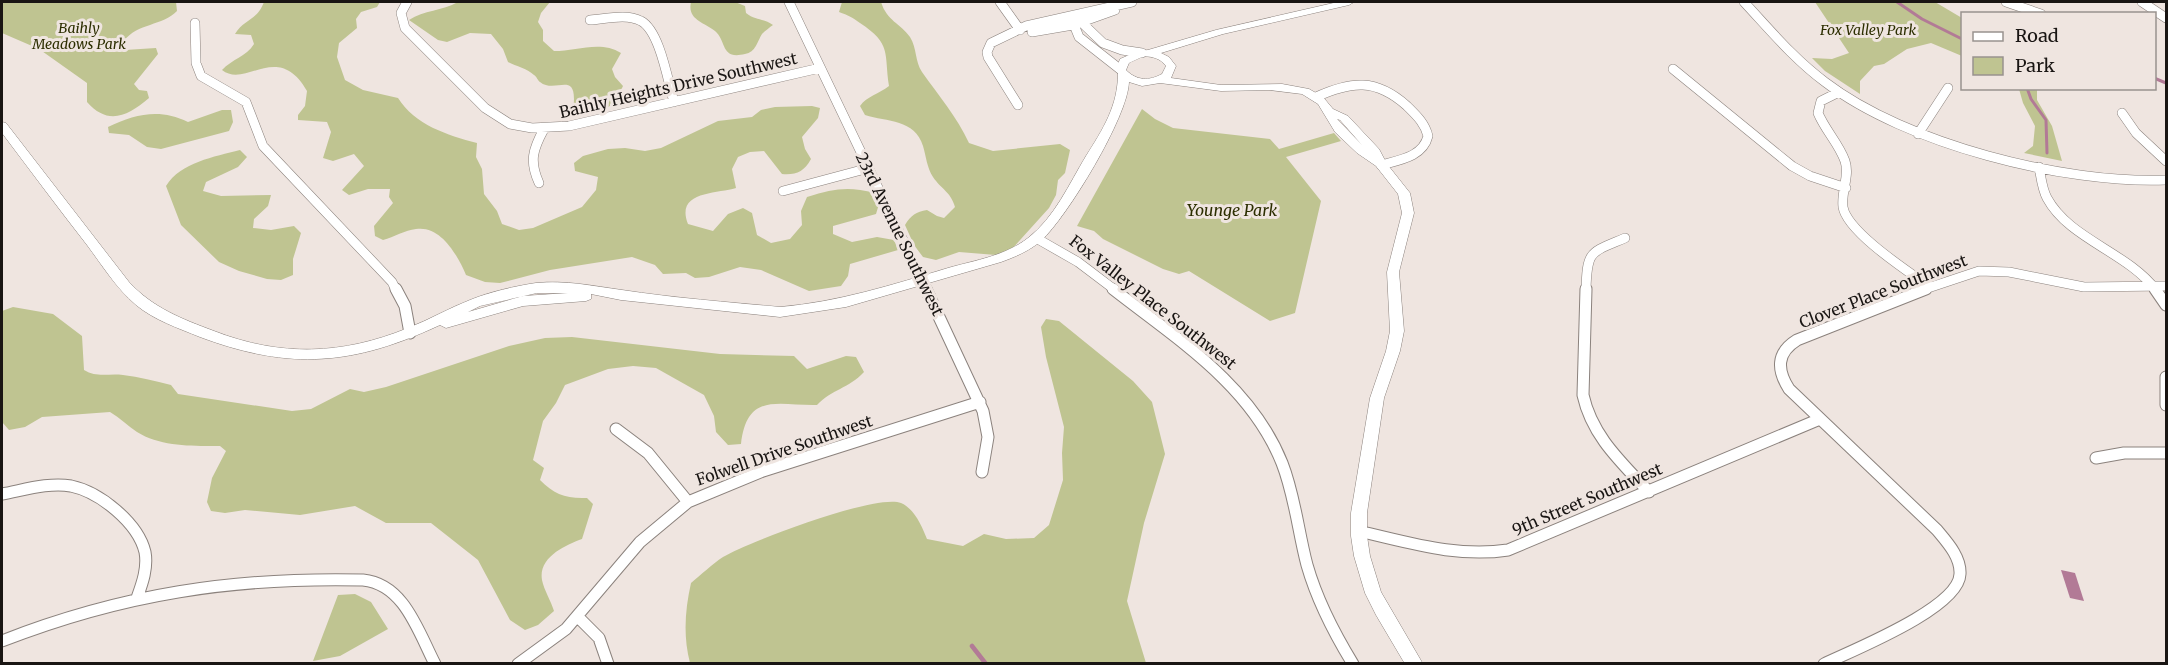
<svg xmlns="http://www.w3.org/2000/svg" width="2168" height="665" font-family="Merriweather,serif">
	<rect width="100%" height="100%" fill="#efe5e0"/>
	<path fill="#bfc491" d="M2,2H176L177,11C163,26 137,23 124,41L125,50L156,48L158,54L134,84L139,90L147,91L149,98C128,116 108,126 87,102V83L39,49L2,33Z
		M264,2H380L377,7L361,12L356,19L357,28L339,43L337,57L345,80L363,90L398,98C415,125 447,135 477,143L476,157L482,169L484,194L497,211L502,224L519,230L533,228L582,207L596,190L598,177L575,171L574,163L583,156L608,149L625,148L645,151L661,148L718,121L752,117L761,110L775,107L812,106L820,108L818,118L802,137L805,149L811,159C804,172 796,175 782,174L764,151L750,152L738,157L732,169L736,188C716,194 675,191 688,224L713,231L728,214L743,208L752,213L757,235L771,243L790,239L802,225L801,211L807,197C834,189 847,186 875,193L879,204L876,214L833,226V234L852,242L877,237L894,240L898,250L850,264L848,276L841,286L809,291L761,270L740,267L709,277L695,278L686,273L663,274L655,265L632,257L550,270L500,283L485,282L466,275C458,256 441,225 416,229C405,230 394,237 383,240L375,236L374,226L393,203L389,197L390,189H368L349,195L342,190L364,166L354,154L333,161L323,158L331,132L327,122L298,120V115L305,106L307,91C278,40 246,89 222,70C232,59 246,57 254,44L251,35L235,34C244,19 257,21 264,2Z
		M458,2H550L541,13L538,22L543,30V41L554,51C576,51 601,40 621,53L612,69L615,77L623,86C620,92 618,99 614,103C606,111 582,115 573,111C579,67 556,95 540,82C538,81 537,77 534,75C528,69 516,66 508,62L503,49L491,34L470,33L447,42L438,40L409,20C424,10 442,11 458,2Z
		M691,2H735L745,6L746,13C756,21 764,18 773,25C770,27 765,31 762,34C757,42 756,52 745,54C720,60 727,41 715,31C704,22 687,20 691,2Z
		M842,2H881C887,21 900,23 910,37C917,48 915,62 922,72C939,96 957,117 969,143L993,151L1060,144L1070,150L1065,173L1058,180L1056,195L1049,208L1012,249L996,255L959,252L936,260L923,257L914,245L905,225C911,215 916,212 927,210L937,216L944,218L955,207C951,192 941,189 933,177C927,168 926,156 923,146C915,119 887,122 865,115L860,106C867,96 879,94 889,86C884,53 892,44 860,23C853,18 848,15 839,12Z
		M1815,2H1935L1962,18V56L1931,43L1907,49L1884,64L1874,66L1860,81V94L1825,71L1812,58L1832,59L1849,53Z
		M2019,89H2037V100L2052,126L2062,161L2024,153L2033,146L2035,126L2023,103Z
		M1142,109L1155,119L1173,128L1270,139L1279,149L1334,133L1341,141L1286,157L1321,201L1295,313L1270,321L1189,271L1179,274L1163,269L1103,239L1094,231L1077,226Z
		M222,110H231L233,122L229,131L161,149L147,147L129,135L109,133L108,127C135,114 160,108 188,122Z
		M240,150L247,157L238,167L206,182L203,191L221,196L271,195L268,206L254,219L253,228L271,230L294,226L301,233L293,259V275L281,280L267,279L239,271L219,262L181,225L166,186C181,162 214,157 240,150Z
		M13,307L53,314L82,336L84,370C97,378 109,373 123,375C139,377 155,381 171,385L178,394L292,411L311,409L350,389L364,392L386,387L509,346L545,338L572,337L720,354L794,356L807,369L846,356L856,357L864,372C848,389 832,389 817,405C779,406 747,391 741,444L728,445L716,432L714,416L704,395L656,368L633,366L608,369L565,385L556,403L543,421L533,460L544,468L540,480C554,494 566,499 587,498L593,504L582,539C566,545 538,557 542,580C544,590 551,601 554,611L538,625L525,630L510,620L478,560L431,523H386L355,506L300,515L245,510L225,513L211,511L207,502L212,478L226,451L220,446C193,446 161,447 137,432C128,426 120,418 110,412L42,417L25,427L9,430L2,422V311Z
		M1046,319L1059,321L1133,381L1152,402L1165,454L1144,523L1127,601L1146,663H690C683,636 685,610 691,583C701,575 712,564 723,557C748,542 877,493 901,503C915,509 922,527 927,539L963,546L984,534L1006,539L1034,538L1049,525L1063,480L1062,453L1064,427L1046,357L1041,327Z
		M355,594L371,602L388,629L340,656L313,661L338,595Z"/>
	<path fill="#b27a96" d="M2061,570L2075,573L2084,601L2070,598Z"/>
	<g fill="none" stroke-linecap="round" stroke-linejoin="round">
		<path stroke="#b27a96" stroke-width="3" d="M1897,2L1922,19L1962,39
			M2154,78L2166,83
			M2027,88L2031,99L2046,120L2047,153"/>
		<path stroke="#b27a96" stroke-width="4.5" d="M972,646L986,664"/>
		<defs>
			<path id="minor-far1" d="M407,2L401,13L405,28L485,108L510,124L532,128L569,126L820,68
				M789,2L927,290
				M1000,2L1020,30
				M1744,2C1770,30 1794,59 1825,82C1906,144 2064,184 2166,180
				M2006,2L2041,14
				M2142,2L2166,18
				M590,20C605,19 627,13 641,21C660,31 668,82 674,102
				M1072,20L1079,37L1121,70
				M1079,20L1103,43L1122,50L1142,53
				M195,23L196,63L201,76L246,102L263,146L392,282L396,290
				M1032,32L1073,25L1115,10
				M1673,69L1792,166L1810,176L1846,188
				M1839,92L1821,101L1818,113C1825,130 1839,144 1845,161C1850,176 1841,191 1843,207C1847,232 1909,272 1930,287
				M1316,97C1351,81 1376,78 1407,106C1416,115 1425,123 1428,136C1423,157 1399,160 1381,165
				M1018,105L988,57L987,52L991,43L1026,26L1132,2
				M2122,113L2136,133L2166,161
				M1918,134L1948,88
				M2039,167C2041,177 2042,189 2047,198C2069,239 2127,252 2156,290
				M539,183C529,161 533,149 544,129
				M783,191L869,168
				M1036,238L1078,262L1115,290
				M1586,290C1587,250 1590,253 1625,238
				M1922,290L1979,271L2009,272L2084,287L2166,286"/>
			<path id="minor" d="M396,289L405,306L410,333
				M926,289L983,411L988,437L982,472
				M1113,289C1177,339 1251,385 1282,463C1295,496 1298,531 1307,565C1317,600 1334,633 1353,664
				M1586,289L1583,395C1592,436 1621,462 1649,492
				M2155,289L2166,305
				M2166,377V405
				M616,429L648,453L688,502
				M2096,458L2124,453H2166
				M2,494C24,490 49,482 71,486C100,492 138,523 145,552C148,568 142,584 137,598
				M1358,531C1408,542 1456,558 1508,550L1820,419
				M578,617L599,638L608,664
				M2,641C122,594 234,577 363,580C404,584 418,631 435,664
				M518,664L566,629L640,542L688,502L763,471L980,402
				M1824,664C1853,650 1959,608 1960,574C1961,557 1947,542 1937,530L1789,389C1777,370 1776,353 1797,340L1926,289"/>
			<path id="tertiary" d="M1338,2H1354L1349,5L1223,34L1161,53L1169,57L1176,66L1171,78L1221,85L1282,84L1309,89L1323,97L1333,109L1348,116L1379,149L1387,164L1410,193L1414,213L1399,272L1404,331L1400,351L1384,398L1367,513V536L1370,556L1381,592L1423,664H1405L1376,615L1365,593L1354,556L1351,536V513L1370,398L1386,351L1390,331L1387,272L1402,213L1398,194L1376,166L1357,153L1335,132L1318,104L1302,94L1269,90L1221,91L1160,83L1142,86L1129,82C1128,117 1067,217 1041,241C1029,251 1015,257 1001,262L846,307L780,317L621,300L591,294V299L586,301L523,306L446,328L440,325C354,365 291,371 200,337C178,328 154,320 136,305C116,288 102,265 87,245C58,208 30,170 2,133V122L6,123L129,282C153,308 182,319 214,331C281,357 342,355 408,328C429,320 449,308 470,300C489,292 516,286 536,283C565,280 593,286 622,290C674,298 727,302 780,307C838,302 892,285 948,268C976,260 1005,256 1028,238C1055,217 1069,184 1086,156C1103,129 1118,106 1118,73L1116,70L1120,59L1138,51L1148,50L1216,30ZM1144,56C1153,57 1160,58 1166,66L1162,74C1149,81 1137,81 1126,70L1129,63ZM1337,119L1340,120L1362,145ZM537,293H568L523,296L468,312L480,306Z"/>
		</defs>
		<use href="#minor-far1" stroke="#8b827d" stroke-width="10"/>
		<use href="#minor" stroke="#8b827d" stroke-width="13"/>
		<use href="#tertiary" stroke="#8b827d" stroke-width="1"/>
		<use href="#minor-far1" stroke="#fff" stroke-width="9"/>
		<use href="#minor" stroke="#fff" stroke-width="11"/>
		<use href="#tertiary" fill="#fff" fill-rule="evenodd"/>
	</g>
	<g text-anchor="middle" stroke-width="6" stroke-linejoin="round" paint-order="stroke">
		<g font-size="14" font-style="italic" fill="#2c2e00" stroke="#efe5e0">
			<text x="79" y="33">Baihly<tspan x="79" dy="16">Meadows Park</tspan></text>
			<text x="1868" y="35">Fox Valley Park</text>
		</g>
		<g font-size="16" fill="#191513" stroke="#efe5e0">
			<text transform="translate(678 85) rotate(-13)" y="6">Baihly Heights Drive Southwest</text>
			<text transform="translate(900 234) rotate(64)" y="6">23rd Avenue Southwest</text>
			<text transform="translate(1883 291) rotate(-21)" y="6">Clover Place Southwest</text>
			<text transform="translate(1153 302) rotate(38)" y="6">Fox Valley Place Southwest</text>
			<text transform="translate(784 450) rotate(-19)" y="6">Folwell Drive Southwest</text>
			<text transform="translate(1587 499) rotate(-23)" y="6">9th Street Southwest</text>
		</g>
		<g font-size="16" font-style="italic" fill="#2c2e00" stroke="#efe5e0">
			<text x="1232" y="216">Younge Park</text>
		</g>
	</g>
	<rect width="2168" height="665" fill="none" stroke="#191513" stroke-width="6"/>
	<rect x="1961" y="12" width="195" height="78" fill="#efe5e0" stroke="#99928e" stroke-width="1.5"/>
	<rect x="1973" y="32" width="30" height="9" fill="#ffffff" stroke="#99928e" stroke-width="1.5"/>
	<text x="2015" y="42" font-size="18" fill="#191513">Road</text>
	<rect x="1973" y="57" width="30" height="18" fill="#bfc491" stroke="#99928e" stroke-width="1.5"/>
	<text x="2015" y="72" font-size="18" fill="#191513">Park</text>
</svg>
